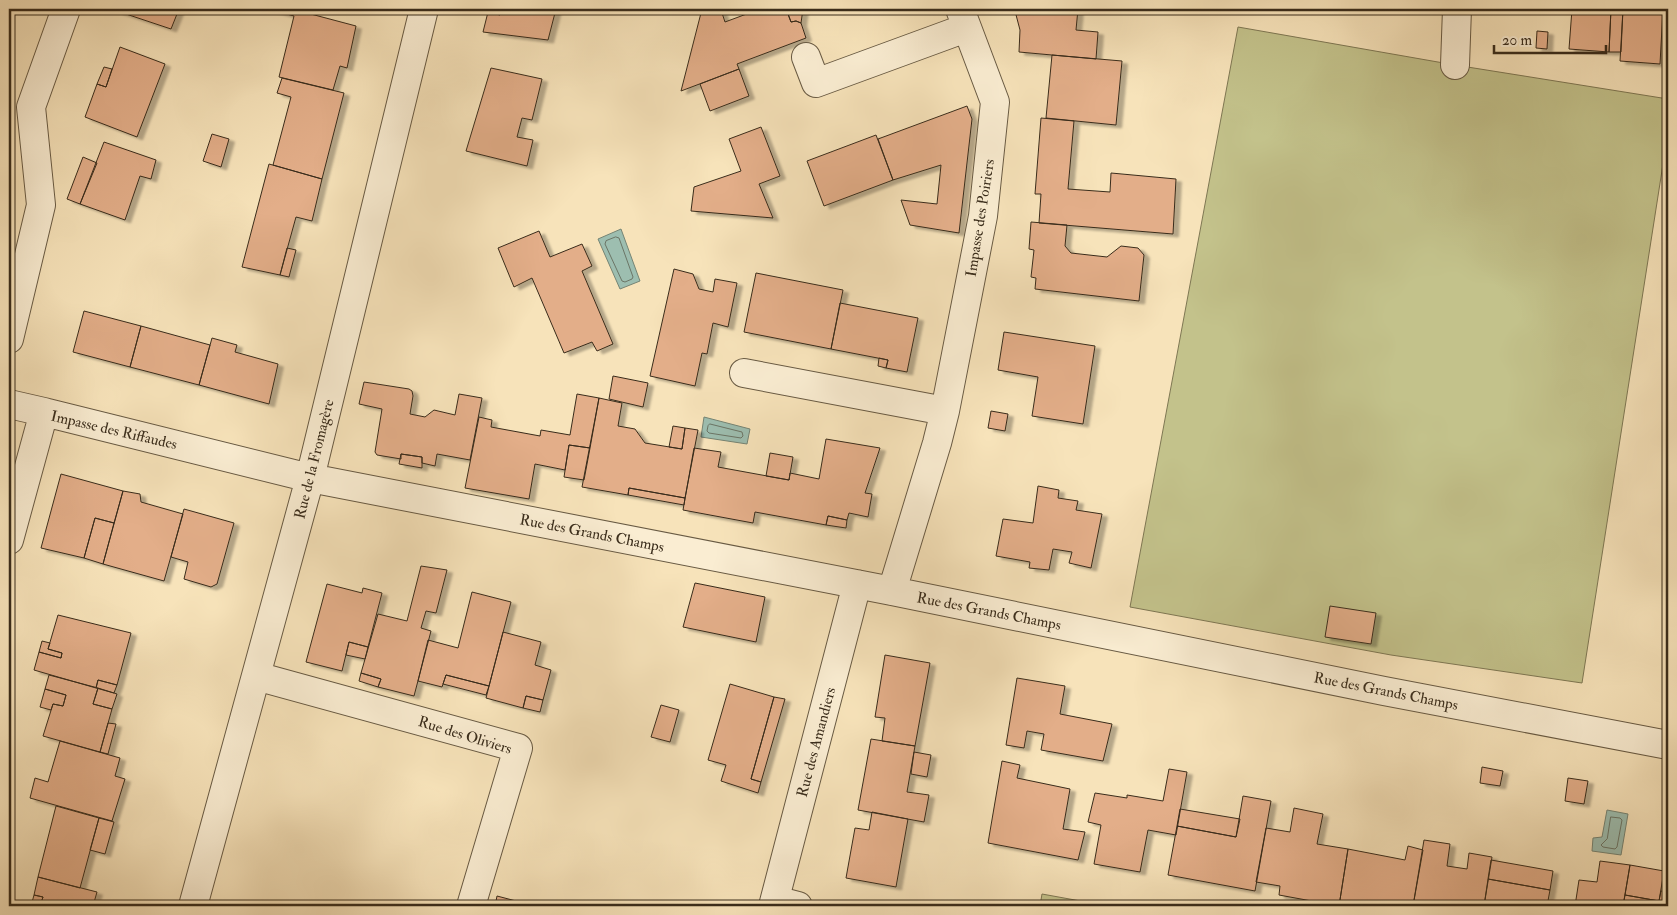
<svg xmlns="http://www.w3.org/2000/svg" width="1677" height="915" font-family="'IM FELL Double Pica',serif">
	<defs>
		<filter id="shadow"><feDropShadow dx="5.5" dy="3" stdDeviation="1" flood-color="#0004"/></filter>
	</defs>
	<rect width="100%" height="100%" fill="#f7e3ba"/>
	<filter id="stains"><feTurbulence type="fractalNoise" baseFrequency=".004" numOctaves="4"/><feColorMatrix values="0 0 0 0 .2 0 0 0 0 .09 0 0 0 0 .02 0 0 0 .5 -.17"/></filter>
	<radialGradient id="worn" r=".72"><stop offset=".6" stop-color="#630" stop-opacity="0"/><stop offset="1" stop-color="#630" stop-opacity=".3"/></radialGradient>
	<path fill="#c3c28b" stroke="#7e7753" d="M1238,27L1455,65L1668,99V132L1582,683L1391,655L1130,607Z
		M1042,894L1108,906H1040Z"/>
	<path fill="#9dbeb0" stroke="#758474" d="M621,229L640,281L620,289L598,239Z
		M704,417L750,429L747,444L701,437Z
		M1607,810L1628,814L1621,855L1592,851L1593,838L1602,837Z"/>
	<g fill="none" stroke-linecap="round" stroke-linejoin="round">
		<path stroke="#6b7566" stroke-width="1" d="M616,237L619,238L633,277L632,279L625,282L622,281L605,244L606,241Z
			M710,424L742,432L743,436L741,438L709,433L707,431L708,426Z
			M1611,817L1620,818L1622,820L1617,847L1615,849L1603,847L1601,845L1607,839Z"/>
	</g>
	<path fill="#e3ae89" stroke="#392c1b" filter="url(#shadow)" d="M118,9H179L171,29L117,11Z
		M269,9H308L307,13L356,26L347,68L340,66L333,90L279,77L294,16Z
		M502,9H556L548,40L483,32L488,12L500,15Z
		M702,9L721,10L725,22L760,9H802L788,14L791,22L796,21L801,23L806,38L737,64L739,69L681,91Z
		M803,9L801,23L796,21L791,22L788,14Z
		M1022,9H1078L1076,30L1098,32L1096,59L1019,52L1020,30L1015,11Z
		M1572,9H1611L1609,52L1569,49Z
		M1611,9H1623L1621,52H1609Z
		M1623,9H1663L1660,64L1620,61Z
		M1537,31L1548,32L1547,49L1536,48Z
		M120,47L165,64L137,137L85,117L97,84L106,87Z
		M1052,55L1122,61L1116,125L1046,118Z
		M104,67L112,69L106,87L97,84Z
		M491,68L542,79L532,120L522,118L517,137L533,140L527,166L466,151Z
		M739,69L749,96L710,111L700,84Z
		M282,78L344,93L322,179L273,165L291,97L277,93Z
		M967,106L972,119L959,233L910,225L901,200L937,204L941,165L893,180L878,139Z
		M1041,118L1074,121L1068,189L1110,192L1111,173L1176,179L1173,234L1039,223L1041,194H1035Z
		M761,127L780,176L759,184L773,218L691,211L694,187L741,171L729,139Z
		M212,134L229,139L221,167L203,161Z
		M876,135L893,180L824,206L807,161Z
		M104,142L156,160L151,179L140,176L125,220L80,204Z
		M83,157L97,163L80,204L67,199Z
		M269,164L322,179L312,221L296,217L280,275L242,267Z
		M1031,222L1067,225L1065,246L1071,253L1107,257L1121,246L1138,248L1144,255L1139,301L1035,289L1036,278L1031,277L1034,250L1029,249Z
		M539,231L550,257L582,244L592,266L582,271L613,344L597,351L592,342L564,353L532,278L514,287L498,248Z
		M287,248L296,250L289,277L280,275Z
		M674,269L693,274L699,289L713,292L715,279L737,283L728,327L713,323L707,354L702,353L695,386L650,376Z
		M756,273L843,290L831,349L744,332Z
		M840,303L918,318L907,372L886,368L888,360L831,349Z
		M84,311L141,326L130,367L73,352Z
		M141,326L210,345L199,385L130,367Z
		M1004,332L1095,346L1083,424L1032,416L1038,377L998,370Z
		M212,338L237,345L235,352L278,364L269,404L199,385Z
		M879,358L888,360L886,368L878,366Z
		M613,376L648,383L643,407L609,399Z
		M364,382L409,389L412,391L413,396L410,414L425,417L434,410L455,415L459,394L482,398L470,460L437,454L435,466L422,463V457L401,454V459L377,455L375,452L382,409L359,404Z
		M577,394L599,398L590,448L569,445L565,470L535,464L529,499L465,488L479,417L492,420L491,427L540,436L541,430L570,435Z
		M599,398L622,403L618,426L635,429L645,443L682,449L685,428L698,430L685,498L629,488L628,495L582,487Z
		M991,411L1008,414L1005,431L988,428Z
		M673,426L685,428L682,449L669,447Z
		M826,439L880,448L865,493L872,494L868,517L849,513L847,520L828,516L826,525L755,512L753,523L683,510L694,448L721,452L718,467L789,480L790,473L819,479Z
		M569,445L590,448L584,480L564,477Z
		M770,453L793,457L789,480L766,476Z
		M401,454L422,457V468L399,464Z
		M61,474L123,491L114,523L95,518L84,558L41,548Z
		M1038,486L1059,490L1058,498L1078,501L1076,510L1102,514L1091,568L1069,563L1072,552L1053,549L1049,570L1029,568L1030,562L996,556L1003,519L1033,523Z
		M629,488L685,498L684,505L628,495Z
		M123,491L140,494L141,502L183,514L164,581L103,564Z
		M184,509L234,523L217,584L211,587L184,579L188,562L171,557Z
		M828,516L847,520L846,528L826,525Z
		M95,518L114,523L103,564L84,558Z
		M421,566L447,570L436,613L426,611L421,628L431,631L414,696L378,687L381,679L361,673L378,614L407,621Z
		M695,583L765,597L756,642L683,627Z
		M327,584L362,593L363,588L382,593L368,647L349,642L342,671L306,662Z
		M472,592L511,602L489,686L446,675L442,687L418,681L428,640L458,648Z
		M1330,606L1376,613L1371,644L1325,637Z
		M58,615L131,633L117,685L98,680L96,688L34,670L39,652L61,658L62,653L48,649Z
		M503,632L541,642L535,665L551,670L543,700L526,696L523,708L486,698Z
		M42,641L50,643L48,649L62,653L61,658L39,652Z
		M349,642L368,647L365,659L346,655Z
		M885,655L930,663L915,746L882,741L885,718L875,717Z
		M361,673L381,679L378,687L359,681Z
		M49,675L98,688L93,704L112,709L100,752L43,736L53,704L63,706L66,695L45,689Z
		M446,675L489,686L486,695L443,684Z
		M1017,678L1065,686L1060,714L1112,724L1103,761L1041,750L1044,734L1027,731L1024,748L1006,745Z
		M98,680L117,685L114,693L96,688Z
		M730,684L774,697L751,779L761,782L758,793L721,781L726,765L708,760Z
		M98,688L117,694L112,709L93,704Z
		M45,689L66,695L63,706L53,704L51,710L40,707Z
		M526,696L543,700L540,712L523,708Z
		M774,697L785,699L761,782L751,779Z
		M661,705L679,710L670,742L651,737Z
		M108,723L116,724L108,754L100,752Z
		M871,739L915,746L907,792L929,795L924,822L858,810Z
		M60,741L120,758L115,776L125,779L112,821L30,798L35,778L48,782Z
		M914,752L931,755L927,777L911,774Z
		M1002,761L1020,765L1017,778L1070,789L1063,829L1085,832L1078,860L988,843Z
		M1482,767L1503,771L1500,786L1480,783Z
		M1169,769L1187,772L1176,835L1148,830L1140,872L1094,864L1101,825L1088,822L1095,793L1127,798V795L1163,801Z
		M1568,778L1588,781L1584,804L1565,801Z
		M1243,796L1271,801L1255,891L1168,875L1177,826L1236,837Z
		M56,806L99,818L80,888L38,877Z
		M1294,808L1323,814L1317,844L1348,849L1339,906L1279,895L1280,886L1256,882L1266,828L1290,832Z
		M1180,809L1240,819L1236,837L1177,826Z
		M872,812L908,819L896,887L846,878L855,828L869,830Z
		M99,818L114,822L105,854L90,850Z
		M1424,840L1450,844L1447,866L1467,869L1469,853L1492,857L1484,906H1413Z
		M1408,846L1423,850L1413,906H1339L1348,849L1405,860Z
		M1491,860L1553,871L1550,890L1488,879Z
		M1600,861L1630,865L1623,906H1575L1579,880L1597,882Z
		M1630,865L1664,871L1659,901L1625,895Z
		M38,877L97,892L93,906H40L43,897L34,895Z
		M1488,879L1550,890L1547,906H1484Z
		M1661,891L1668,892V906H1623L1625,895L1659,901Z
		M34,895L43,897L40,906H31Z
		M497,896L535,906H495Z"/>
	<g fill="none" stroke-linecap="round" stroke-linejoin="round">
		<defs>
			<path id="minor" d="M806,57L816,83L966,28
				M1455,65L1457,9
				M9,339L41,205L31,107L66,9
				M744,373L945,411
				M9,404L44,412
				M9,540L44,412L310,478L892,591L1384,691L1668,745
				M892,591L937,443L945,411L983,216L995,102L960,9
				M256,676L518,748L471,906
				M775,900L798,906
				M193,906L310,478L424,9
				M773,906L857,584"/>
		</defs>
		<use href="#minor" stroke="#685a43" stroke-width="30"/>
		<use href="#minor" stroke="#faedd2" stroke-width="28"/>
	</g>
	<g text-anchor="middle" stroke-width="4" stroke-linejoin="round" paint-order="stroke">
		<g font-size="15" fill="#392c1b" stroke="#faedd2">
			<text transform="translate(980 218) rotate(-81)" y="5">Impasse des Poiriers</text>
			<text transform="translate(114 430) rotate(13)" y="5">Impasse des Riffaudes</text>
			<text transform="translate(314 459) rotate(-76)" y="5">Rue de la Fromagère</text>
			<text transform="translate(592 533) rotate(11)" y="5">Rue des Grands Champs</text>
			<text transform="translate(989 611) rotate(11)" y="5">Rue des Grands Champs</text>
			<text transform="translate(1386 691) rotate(11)" y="5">Rue des Grands Champs</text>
			<text transform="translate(465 735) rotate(17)" y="5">Rue des Oliviers</text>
			<text transform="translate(816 742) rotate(-75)" y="5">Rue des Amandiers</text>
		</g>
	</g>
	<rect width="1677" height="915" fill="none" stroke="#f7e3ba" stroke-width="30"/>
	<rect x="10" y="10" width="1657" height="895" fill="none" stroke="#392c1b" stroke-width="2.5"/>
	<rect x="15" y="15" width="1647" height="885" fill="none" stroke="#392c1b"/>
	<path d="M1494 45v8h112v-8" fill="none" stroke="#392c1b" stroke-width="2.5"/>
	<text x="1502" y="45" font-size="15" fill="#392c1b" stroke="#faedd2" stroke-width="4" paint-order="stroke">20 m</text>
	<rect width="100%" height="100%" filter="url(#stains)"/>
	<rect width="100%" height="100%" fill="url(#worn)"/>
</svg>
